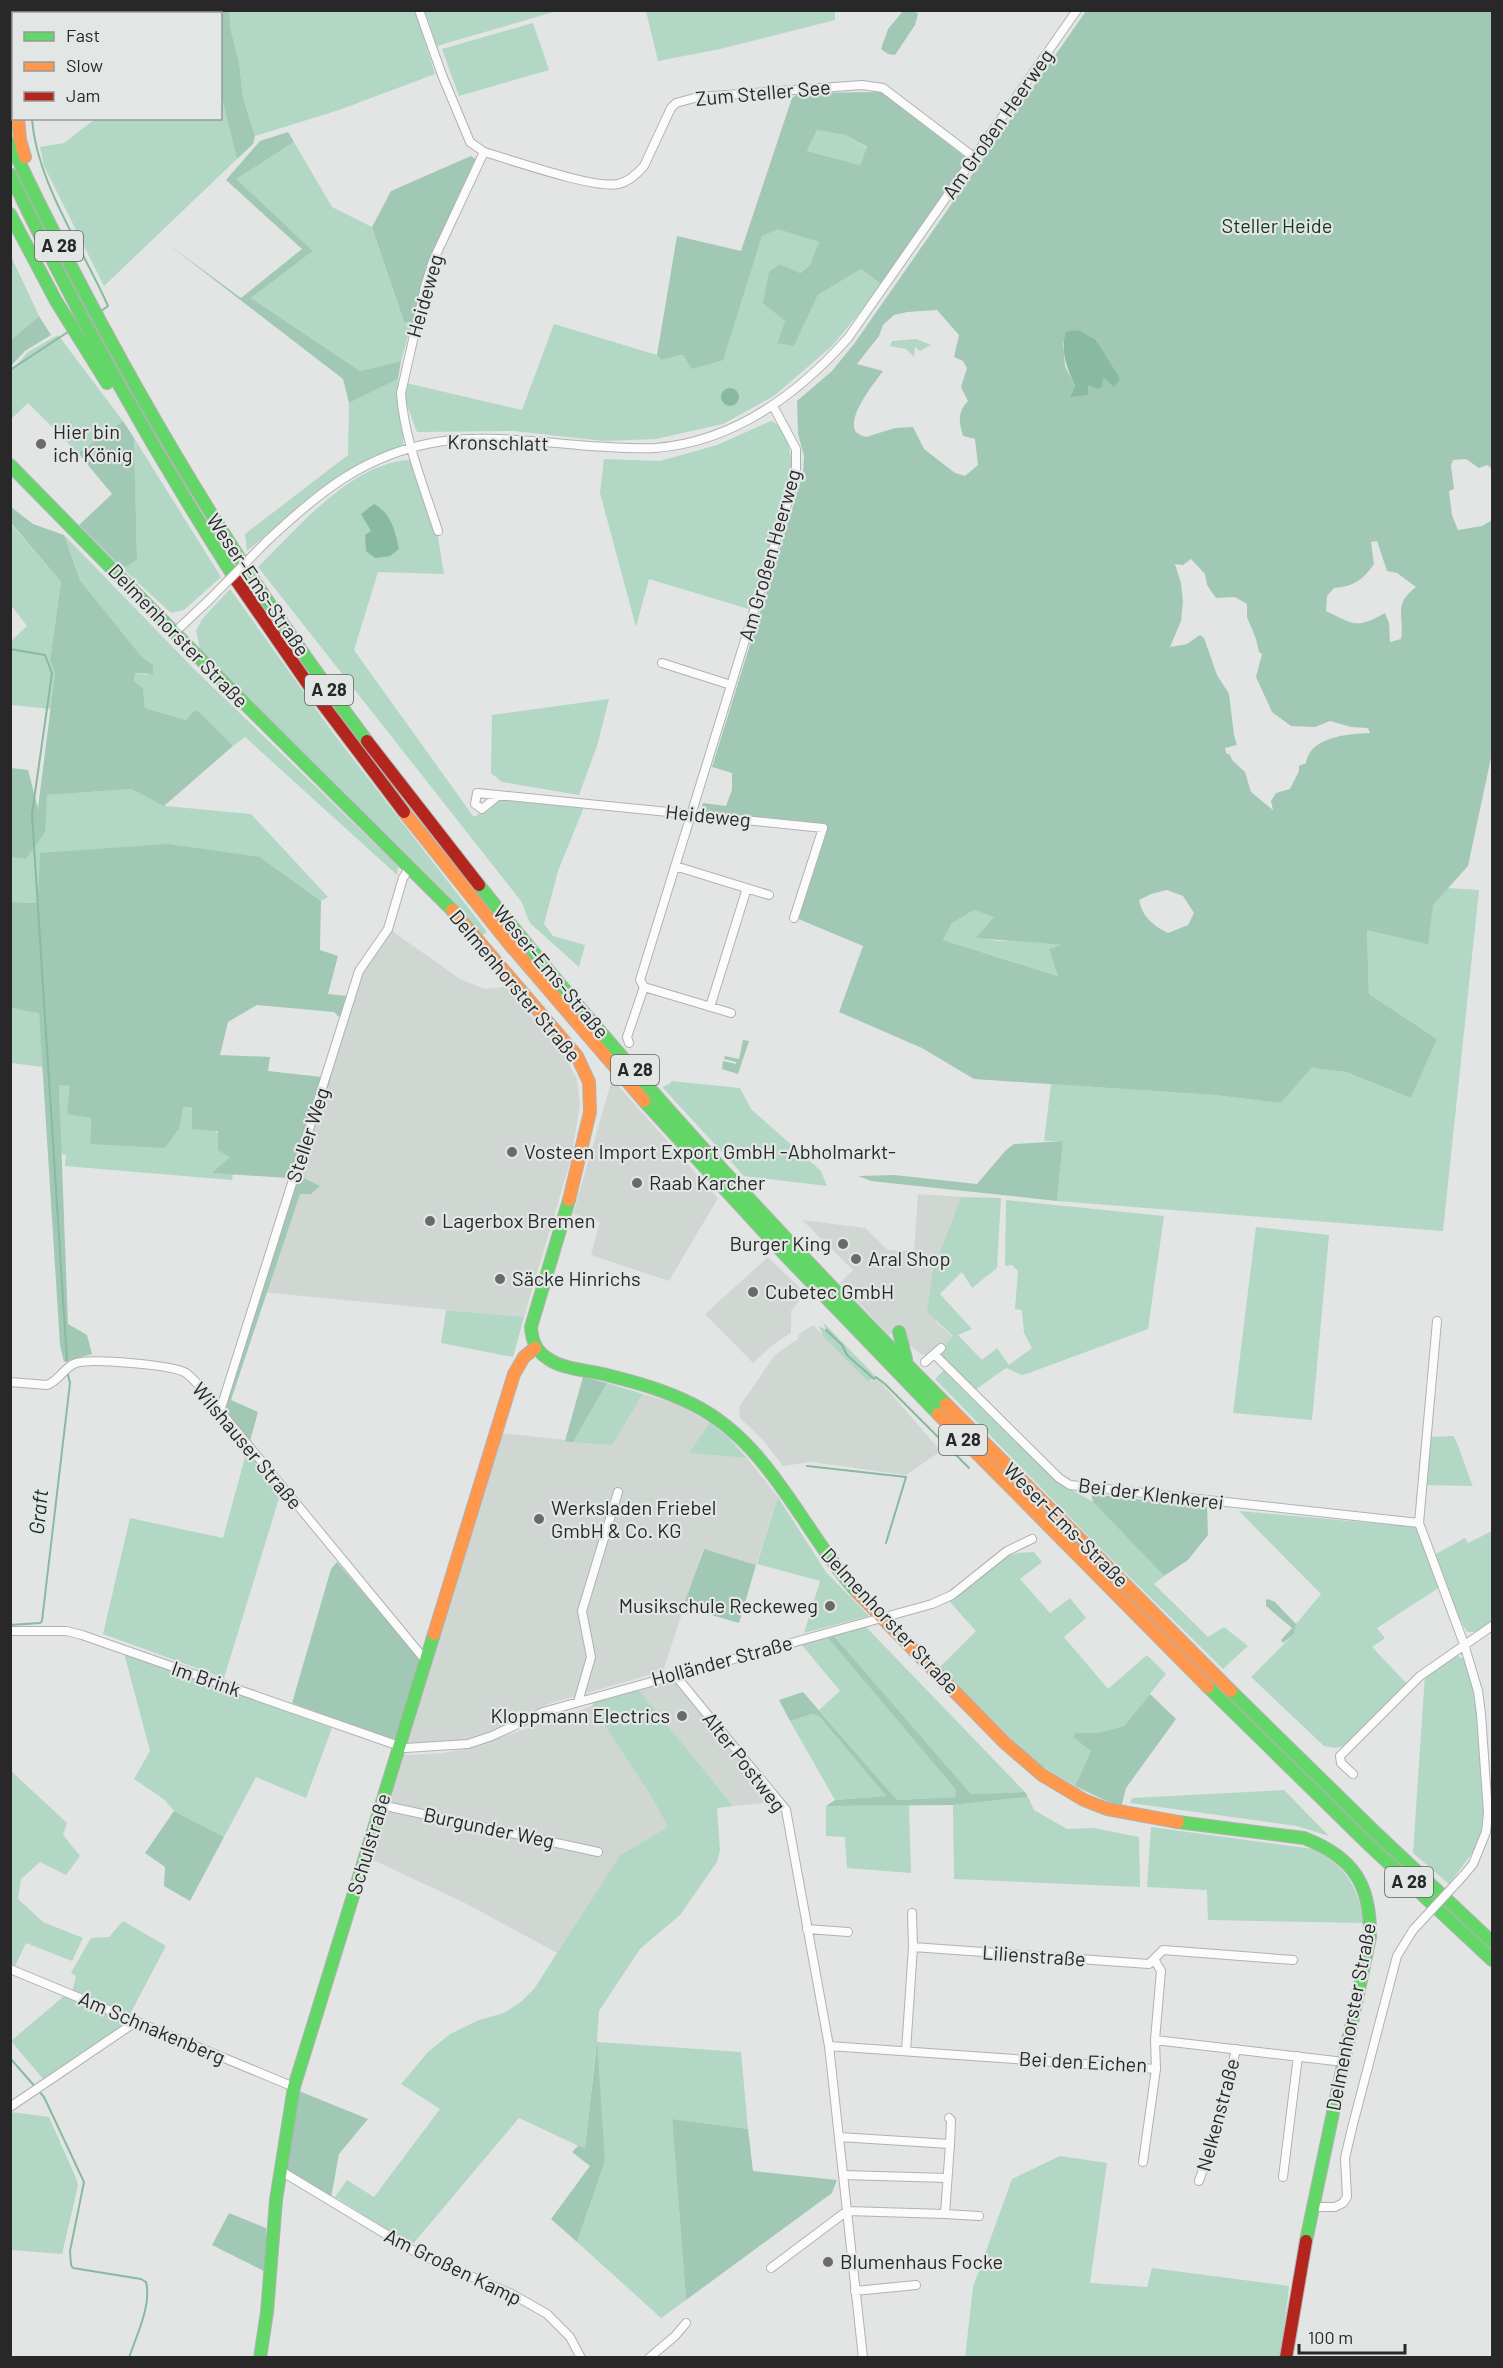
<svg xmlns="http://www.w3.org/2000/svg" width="1503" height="2368" font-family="Barlow,sans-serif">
	<rect width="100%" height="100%" fill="#e3e5e4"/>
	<path fill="#d0d6d2" d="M392,931L460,979L485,989L502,987L504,984L564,1056L577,1079L580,1105L571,1159L524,1317L261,1292L364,970L374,952Z
		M612,1079L718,1198L669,1281L591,1255L600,1222L573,1214Z
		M918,1194L961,1197L933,1270L936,1322L953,1337L938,1354L922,1355L893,1332L889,1335L840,1283L853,1270L802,1220L865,1228L888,1250L914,1251Z
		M768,1257L805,1293L791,1311V1333L774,1344L753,1363L705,1314Z
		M813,1325L868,1382L878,1379L941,1451L906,1475L811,1462L783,1466L763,1440L740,1418L739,1407L775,1355L798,1339L799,1334Z
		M643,1394L677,1404L710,1423L690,1453L747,1458L778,1497L756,1565L703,1549L663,1671L548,1704L470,1741L404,1743L500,1433L612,1445Z
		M673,1678L775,1802L733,1806L638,1689Z
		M592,1706L651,1796L668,1827L620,1855L557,1953L465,1903L371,1859L403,1755L443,1753L469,1748Z"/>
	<path fill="#b2d7c4" d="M229,11H415L435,74L339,110L255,136L243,98L239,62L231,31Z
		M425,11V10L557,11L437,46Z
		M646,11V10L835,11V20L720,49L658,61Z
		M533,23L549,70L459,96L442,49Z
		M221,94L237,159L104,286L44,166L40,147L64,143L95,119L220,118Z
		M817,130L845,135L867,148L860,165L807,151Z
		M294,142L332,207L372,227L404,322H412L401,361L360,371L251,298L313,251L235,179Z
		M778,228L819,242L810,265L799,273L780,264L785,321L777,342L794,346L818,295L861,269L882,285L833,345L774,396L723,424L656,439L604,441L514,431L417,432L405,400L406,383L522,410L554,324L657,355L661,360L684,355L722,360L762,236Z
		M10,254L39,316L11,340H10Z
		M58,335L123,421L78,453L28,403L11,419V371L28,352Z
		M916,339L931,345L920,351L915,347L914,357L906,349L890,346L892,341Z
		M398,379C397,401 408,426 402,447L375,456L335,478L247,551L245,534L348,455L349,403Z
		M771,421C787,426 794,462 792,477L752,610L649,579L636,627L600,493L604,459L660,461L717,445Z
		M134,438L221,577L184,610L171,613L123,569L137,560Z
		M409,460L415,466L438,537L444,574L378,572L354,650L473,816H476L499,800L584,807L558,871L544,924L553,936L585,945L579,967L530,923L521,901L258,567C297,529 351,463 409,460Z
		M10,523L61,582L50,660L55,673L51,709L11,705V641L27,626L11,605Z
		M64,535L193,668L398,866L397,875L245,737L233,746L192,713L186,720L145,708L143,688L134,681L135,673L147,675L153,665L141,656L80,580Z
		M230,589L333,733L487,932L481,936L200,649L196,631L202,619Z
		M609,699L597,746L579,795L502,782L491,773L492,715Z
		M131,789L165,806L251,814L328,897L321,901L260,857L38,903L11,902V857L27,859L46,795Z
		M1448,888L1479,890L1443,1231L1057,1201L1063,1141H1044L1051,1084L1214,1095L1281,1103L1310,1068L1346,1072L1411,1098L1437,1039L1369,994L1367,929L1433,905Z
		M974,910L995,917L977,938L1000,941L1026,940L1064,945L1049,950L1059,976L943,940L952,923Z
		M10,1008L39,1012L43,1067L11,1063Z
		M671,1081L740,1088L751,1109L821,1171L827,1186L744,1176L664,1089L663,1087L671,1083Z
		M59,1085L70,1086L91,1118L90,1143L180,1127L183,1107C208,1109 221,1137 230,1158L213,1173L233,1174L232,1180L65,1166L66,1155L61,1154Z
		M961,1197L1001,1198L997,1268L972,1288L962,1272L940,1294L972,1329L958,1335L982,1360L997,1348L1009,1365L1032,1348L1024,1333L1022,1310L1015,1309L1018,1271L1012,1265L1005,1266L1006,1200L1164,1216L1148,1329L1029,1373L1022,1375L1006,1368L975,1390L938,1354L953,1336L927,1312L933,1270Z
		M1256,1227L1329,1235L1312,1420L1233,1413Z
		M446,1310L524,1317L513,1357L441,1343Z
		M823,1322L876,1377L868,1382L823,1336L819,1326L826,1330Z
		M945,1369L1058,1482L1093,1502L1164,1576L1154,1584L1208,1637L1224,1627L1248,1646L1223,1669L1097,1545L935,1379Z
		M607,1383L643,1394L612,1445L573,1442Z
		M710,1423L728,1437L747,1458L689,1453Z
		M1453,1436C1458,1441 1468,1476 1473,1486L1425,1485L1431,1437Z
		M247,1450L281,1492L224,1678L103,1634L130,1518L223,1538Z
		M778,1497L826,1572L869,1616L804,1633L820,1581L757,1564Z
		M1239,1511L1416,1527L1440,1587L1377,1628L1385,1638L1372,1647L1407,1684L1344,1746L1335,1748L1324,1746L1251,1677L1294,1634L1296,1624L1321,1594Z
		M1492,1531V1621L1475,1632H1467L1456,1613L1434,1555L1465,1538L1468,1543Z
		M1034,1552L1042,1562L1020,1579L1050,1613L1070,1598L1086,1618L1064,1637L1108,1689L1147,1655L1166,1674L1124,1726L1097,1733L1076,1734L1074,1737L1091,1751L1075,1786L1034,1762L940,1667L976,1631L949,1601L1005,1556L1018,1553Z
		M866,1627L1025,1792L971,1794L834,1636Z
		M828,1638L956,1790V1797L897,1800L819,1710L840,1691L801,1644Z
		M124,1653L332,1728L306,1798L256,1777L224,1837L174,1811L165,1800L134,1779L150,1751Z
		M1456,1655L1464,1659L1475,1686L1485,1806L1484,1826L1478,1845L1449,1884L1413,1853L1425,1675Z
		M638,1689L733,1806L717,1808L720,1850L717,1862L680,1915L640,1949L599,2011L597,2042L741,2052L748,2129L672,2119L686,2300L661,2318L577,2242L605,2161L596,2047L585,2149L519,2118L412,2245L335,2197L347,2180L374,2197L440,2109L401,2084L428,2052L450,2034L479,2020L504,2013L521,2002L534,1989L620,1855L668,1827L651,1796L592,1706L594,1702Z
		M814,1714L819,1716L886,1796L835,1800L790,1721Z
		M10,1770L67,1823L63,1835L80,1856L66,1875L40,1862L21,1879L18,1899L43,1922L83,1938L72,1961L26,1943L15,1966L11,1964Z
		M1284,1790L1329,1836L1297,1826L1130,1803L1132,1798Z
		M1028,1797L1034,1810L1067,1829L1093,1828L1139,1837L1140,1887L954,1879L953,1805Z
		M909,1805L911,1873L847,1868L845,1837L826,1836V1806Z
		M1151,1827L1313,1849C1349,1868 1356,1886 1365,1923L1208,1920L1207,1890L1147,1887Z
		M123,1921L166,1946L130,2014L72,1992L76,1976L71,1973L91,1938L109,1937Z
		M64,1996L132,2023L44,2080L11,2041Z
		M11,2112L49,2117L76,2178L78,2186L62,2254L11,2250Z
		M1060,2156L1107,2163L1090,2283L1147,2287L1152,2268L1289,2286L1281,2357L965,2358L973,2287L1012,2179Z"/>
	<path fill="#a1c8b4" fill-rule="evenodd" d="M229,11L231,31L239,62L243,98L255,136L253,144L237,159L221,94L220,14L203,13L206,11Z
		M903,11H915L918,14L915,25L895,55L888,54L881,49L888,29Z
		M1086,11H1492V469L1487,465L1479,468L1466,459L1453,460L1451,466L1454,489L1449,491L1452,515L1458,530L1482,526L1492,520V753L1468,866L1433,905L1428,944L1367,930L1369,994L1437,1039L1411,1098L1346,1072L1311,1068L1281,1103L1214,1095L974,1079L922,1048L839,1012L863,946L796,918L826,828L700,812L703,803L726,806L732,790V773L712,767L803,474L804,456L798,434L797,401L832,371L854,344ZM937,310L959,335L954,357L963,361L967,368L961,387L968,401C957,413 959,421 963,436L975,439L978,465L965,476L955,473L924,449L913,427L895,428L866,437C863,436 860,435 857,433C844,420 875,382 883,371L857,364L879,336L883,325L894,315L907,312ZM1096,340L1104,356L1091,386L1071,396L1075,386L1065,366L1063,343ZM1377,541L1387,571L1397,573L1416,587C1392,605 1405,616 1401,639L1390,642L1389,623L1385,613C1356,629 1355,625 1326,611L1327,596L1334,588C1353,587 1364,579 1374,564L1371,542ZM1191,559L1205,574L1207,585L1216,598L1235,597L1247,604V617L1256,639L1259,652L1262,654L1256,677L1272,712L1291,726L1315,727L1330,721L1351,727L1368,728L1370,733C1349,734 1310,736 1306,763L1299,766V771L1290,789L1276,793L1271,801L1273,810L1251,792L1245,772L1232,760L1230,755L1226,753L1225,748L1237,745L1234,735L1229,694L1217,675L1204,638L1200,635L1187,644L1170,647L1181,621L1183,601L1181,583L1175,564L1183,565ZM1167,890L1183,896L1194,913L1188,925L1168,933C1153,925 1143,918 1139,900L1151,894ZM974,910L994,917L976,938C1005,941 1033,941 1062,945L1049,949L1058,976L943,940L952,923Z
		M881,92L969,160L882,285L861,269L818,295L794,346L777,343L785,321L763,303L769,272L780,264L800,273L810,265L819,242L778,229L762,236L723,360L692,369L683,355L661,360L657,355L677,236L741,251L792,98L799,93ZM817,130L845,135L867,147L860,165L807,151Z
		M288,132L294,142L236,179L313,251L251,298L360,371L401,361L398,379L349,403L343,379L165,242L241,298L302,249L226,180L260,141Z
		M471,156L477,160L429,259L412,322H404L372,227L391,191Z
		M39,316L51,335L25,351L11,366V340Z
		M123,421L134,438L137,560L123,569L79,525L112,494L78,453Z
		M11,507L33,524L64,535L80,580L141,656L153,665V674L135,673L134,681L143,688L145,708L186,720L192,713L197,710L233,746L164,806L131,789L47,795L45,832L26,859L11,857V768L28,770L38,808L55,673L50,660L61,582L11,523Z
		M168,844L260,857L321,901L320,950L338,956L328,994L347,996L341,1019L334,1012L257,1005L228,1022L220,1055L270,1057L268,1071L331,1078L299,1176L320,1186L311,1194H300L231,1400L258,1412L250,1441L217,1403L292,1188L288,1178L212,1173L230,1157L218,1150V1131L192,1129V1108L183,1107L180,1127L165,1148L90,1144L91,1118L67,1114L70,1086L59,1085L68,1324L87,1335L92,1354L64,1362L60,1345L39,1013L11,1008L10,902L38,903L40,853Z
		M743,1040L749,1041L738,1074L722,1069L723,1061L736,1064V1062L724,1059L725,1056L739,1059Z
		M1063,1141L1057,1201L871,1181L858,1176L894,1175L977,1184L1006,1150L1014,1144Z
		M583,1377L607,1383L573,1442L565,1441Z
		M1091,1494L1207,1507L1208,1535L1188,1560L1164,1576L1093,1502Z
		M704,1549L756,1565L739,1623L683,1607Z
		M337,1562L421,1660L397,1742L292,1703L331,1569Z
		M1268,1599L1275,1602L1296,1624L1294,1634L1283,1643L1281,1640L1292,1628L1266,1606V1600Z
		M834,1636L971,1794L1025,1792L1028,1797L953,1805L826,1806L835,1800L886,1796L819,1716L813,1714L790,1721L779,1700L803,1692L897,1800L955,1797L956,1790L828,1638Z
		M1150,1694L1176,1719L1126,1788L1121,1808L1075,1786L1091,1751L1073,1737L1076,1733H1097L1124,1726Z
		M174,1811L224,1837L190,1901L164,1886L165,1867L145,1853Z
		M597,2042L605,2161L577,2242L551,2219L590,2166L572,2152L578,2146L585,2148Z
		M299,2091L368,2119L339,2154L331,2198L284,2170Z
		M672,2119L748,2129L753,2171L837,2180L832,2193L686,2300Z
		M229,2213L266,2228L268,2273L212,2245Z"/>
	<path fill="#87baa0" d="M1078,330L1096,340L1120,379L1114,387L1103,377L1102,387L1097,389L1091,386L1088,387V395L1070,397L1075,386C1067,368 1060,352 1066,332Z
		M721 397a9 9 0 1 1 18 0a9 9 0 1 1-18 0Z
		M374,504C392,514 395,531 399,549L390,556L375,558L366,551L365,535L371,531L361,514Z"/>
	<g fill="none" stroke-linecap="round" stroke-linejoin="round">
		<path stroke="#87baa0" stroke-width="2" d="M73,14L75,10
			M32,118C36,181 83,249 108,306L101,311
			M10,370L68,332
			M10,649L45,655L52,673L32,814L67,1361
			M826,1330L842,1345L847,1355L874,1379L876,1377L885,1384L969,1468
			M807,1466L906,1477L886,1543
			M10,1625L40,1623L42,1621L70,1383L68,1375
			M10,2058L44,2097L84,2182L70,2251L71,2265L73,2268L141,2279L146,2282C152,2305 136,2336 129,2358"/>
		<defs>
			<path id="street" d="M419,10L442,75L470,142L484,152C512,160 594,189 618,184C629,182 637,174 644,166L671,108L676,103L698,97L862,85L883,88L975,158
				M438,531C424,487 404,439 401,393L425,287L433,261L484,152
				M267,541C318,493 365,454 437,442C483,435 531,441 578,445C604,447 629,449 655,448C733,442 798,394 848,338L1077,10
				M175,632L209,600
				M662,663L731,685
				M499,795L482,809L475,804L477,793C592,804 708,816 823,828L794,918
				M675,866L769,895
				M710,1007L747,888
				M731,1013L644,987L640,980L796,475V449L773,406
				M629,1043L627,1037L644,987
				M1437,1321L1419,1523L1464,1644L1478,1691L1481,1714L1488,1813L1486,1832L1473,1864L1463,1876
				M934,1354L1059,1478L1070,1485L1419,1523
				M925,1362L941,1348
				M10,1382L47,1385C59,1381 64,1367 76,1363C91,1358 174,1365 186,1373C199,1383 210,1399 220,1411L426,1661
				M220,1411L359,971L388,929L403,878L410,867
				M10,1631H66L82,1635L405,1748L468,1744L492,1736L543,1712L932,1604L952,1595L1007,1551L1032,1539
				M675,1675L786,1810L829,2046L863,2358
				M578,1702L591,1657L582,1611L618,1492
				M1353,1774L1341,1763L1340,1756L1420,1676L1492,1626
				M381,1805L598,1852
				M807,1929L848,1932
				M913,1947L1149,1964L1154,1959L1161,1971L1155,2040
				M1154,1959L1163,1950L1293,1960
				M10,1969L294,2087
				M829,2046L1156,2069L1155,2040L1344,2062
				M906,2051L913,1947L912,1913
				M10,2107L137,2021
				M839,2137L950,2144L951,2120L949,2118
				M1143,2162L1156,2069
				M281,2171L417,2253L512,2294L547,2314L570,2337L581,2358
				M843,2175L947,2178
				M1283,2177L1298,2056
				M1199,2181L1222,2113L1236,2049
				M1314,2207H1335L1343,2203L1347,2197L1345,2158L1352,2128L1397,1956L1413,1930
				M945,2214L979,2216
				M771,2268L847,2211L945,2214L950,2144
				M855,2291L916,2285
				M649,2358L675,2336L686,2323"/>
			<path id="fast" d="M46,14L49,10
				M10,30H14
				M10,143C110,353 226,555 367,741
				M10,174C76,313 151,447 234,577
				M10,214L56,301L107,383
				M10,465L226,685L452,910
				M479,885C624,1067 782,1239 946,1404
				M644,1101L786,1256L938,1414
				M569,1200L531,1327C532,1340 535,1350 547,1358C562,1369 585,1370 603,1374C635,1382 665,1390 694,1405C771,1444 802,1531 857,1592
				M899,1332L906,1359
				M1208,1687L1368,1844L1492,1960
				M1231,1691L1374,1831L1492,1942
				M1178,1822L1304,1838C1353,1857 1371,1884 1370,1937L1306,2241
				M260,2358L267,2312L276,2200L294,2087L434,1634"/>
			<path id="slow" d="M18,118L20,140L25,157
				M404,812L506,940L644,1101
				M452,910L577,1056L589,1082L590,1112L569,1200
				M946,1404L1231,1691
				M938,1414L1208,1687
				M857,1592L1005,1743L1042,1775L1084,1800L1107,1809L1178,1822
				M434,1634L514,1374L524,1357L535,1348"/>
			<path id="jam" d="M234,577L312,690L404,812
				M367,741L479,885
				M1286,2358L1306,2241"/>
		</defs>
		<use href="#street" stroke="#b0b2b1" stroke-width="10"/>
		<use href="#fast" stroke="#b0b2b1" stroke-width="14"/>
		<use href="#slow" stroke="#b0b2b1" stroke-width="14"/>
		<use href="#jam" stroke="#b0b2b1" stroke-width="14"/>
		<use href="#street" stroke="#fbfbfb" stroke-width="8"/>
		<use href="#fast" stroke="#63d668" stroke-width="12"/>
		<use href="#slow" stroke="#ff974d" stroke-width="12"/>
		<use href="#jam" stroke="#b3261e" stroke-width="12"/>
		<defs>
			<path id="street-bridge" d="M209,600L267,541
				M1413,1930L1463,1876"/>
		</defs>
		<use href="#street-bridge" stroke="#b0b2b1" stroke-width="10" stroke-linecap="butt"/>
		<use href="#street-bridge" stroke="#fbfbfb" stroke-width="8"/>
	</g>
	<g fill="#696a69" stroke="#e2e6e4" stroke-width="2">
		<circle cx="41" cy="444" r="6"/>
		<circle cx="512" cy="1152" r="6"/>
		<circle cx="637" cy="1183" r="6"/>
		<circle cx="430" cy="1221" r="6"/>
		<circle cx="843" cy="1244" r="6"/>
		<circle cx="856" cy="1259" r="6"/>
		<circle cx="500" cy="1279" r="6"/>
		<circle cx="753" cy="1292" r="6"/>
		<circle cx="539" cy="1519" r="6"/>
		<circle cx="830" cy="1606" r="6"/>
		<circle cx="682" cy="1716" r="6"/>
		<circle cx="828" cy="2262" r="6"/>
	</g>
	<g text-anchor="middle" stroke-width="4.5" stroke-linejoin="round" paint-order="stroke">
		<g fill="#e2e6e4" stroke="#5f6160" stroke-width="1.5">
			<rect x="35" y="231" width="48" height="30" rx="4.5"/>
			<rect x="305" y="675" width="48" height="30" rx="4.5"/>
			<rect x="611" y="1055" width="48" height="30" rx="4.5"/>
			<rect x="939" y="1425" width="48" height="30" rx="4.5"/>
			<rect x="1385" y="1867" width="48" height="30" rx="4.5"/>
		</g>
		<g font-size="18" font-weight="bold" fill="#272827">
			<text x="59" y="252">A 28</text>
			<text x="329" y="696">A 28</text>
			<text x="635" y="1076">A 28</text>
			<text x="963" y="1446">A 28</text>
			<text x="1409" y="1888">A 28</text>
		</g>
		<g font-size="20" fill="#272827" stroke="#e2e6e4">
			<text transform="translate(763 93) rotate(-5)" y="7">Zum Steller See</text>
			<text transform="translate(998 124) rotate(-55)" y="7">Am Großen Heerweg</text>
			<text transform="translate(425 296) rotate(-74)" y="7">Heideweg</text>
			<text transform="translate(498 443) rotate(1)" y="7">Kronschlatt</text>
			<text transform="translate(770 555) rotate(-74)" y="7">Am Großen Heerweg</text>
			<text transform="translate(258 585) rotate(56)" y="7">Weser-Ems-Straße</text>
			<text transform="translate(178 636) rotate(46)" y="7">Delmenhorster Straße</text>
			<text transform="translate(708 816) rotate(6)" y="7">Heideweg</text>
			<text transform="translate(551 972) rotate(50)" y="7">Weser-Ems-Straße</text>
			<text transform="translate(515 986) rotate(50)" y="7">Delmenhorster Straße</text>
			<text transform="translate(308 1135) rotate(-72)" y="7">Steller Weg</text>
			<text transform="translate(247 1446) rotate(50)" y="7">Wilshauser Straße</text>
			<text transform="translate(1151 1494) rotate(7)" y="7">Bei der Klenkerei</text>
			<text transform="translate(1066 1525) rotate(45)" y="7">Weser-Ems-Straße</text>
			<text transform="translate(890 1621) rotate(47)" y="7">Delmenhorster Straße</text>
			<text transform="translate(722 1661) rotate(-15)" y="7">Holländer Straße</text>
			<text transform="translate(206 1679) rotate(19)" y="7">Im Brink</text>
			<text transform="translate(744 1762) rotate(52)" y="7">Alter Postweg</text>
			<text transform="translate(489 1828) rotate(12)" y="7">Burgunder Weg</text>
			<text transform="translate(369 1844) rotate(-73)" y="7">Schulstraße</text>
			<text transform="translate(1034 1956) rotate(4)" y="7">Lilienstraße</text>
			<text transform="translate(1351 2017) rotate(-79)" y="7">Delmenhorster Straße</text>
			<text transform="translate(152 2028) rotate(23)" y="7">Am Schnakenberg</text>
			<text transform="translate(1083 2062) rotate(3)" y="7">Bei den Eichen</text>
			<text transform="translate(1218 2115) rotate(-75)" y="7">Nelkenstraße</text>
			<text transform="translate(453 2267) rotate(26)" y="7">Am Großen Kamp</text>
		</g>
		<g font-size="20" fill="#153626" stroke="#e2e6e4">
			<text x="1277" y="233">Steller Heide</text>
		</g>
		<g font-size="20" fill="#272827" stroke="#e2e6e4" text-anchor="start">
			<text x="53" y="439">Hier bin<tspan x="53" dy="23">ich König</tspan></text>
			<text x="524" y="1159">Vosteen Import Export GmbH -Abholmarkt-</text>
			<text x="649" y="1190">Raab Karcher</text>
			<text x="442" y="1228">Lagerbox Bremen</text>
			<text x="831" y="1251" text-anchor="end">Burger King</text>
			<text x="868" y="1266">Aral Shop</text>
			<text x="512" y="1286">Säcke Hinrichs</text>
			<text x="765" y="1299">Cubetec GmbH</text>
			<text x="551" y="1515">Werksladen Friebel<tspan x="551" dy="23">GmbH &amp; Co. KG</tspan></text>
			<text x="818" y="1613" text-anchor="end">Musikschule Reckeweg</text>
			<text x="670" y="1723" text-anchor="end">Kloppmann Electrics</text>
			<text x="840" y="2269">Blumenhaus Focke</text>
		</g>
		<g font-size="21" font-style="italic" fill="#123223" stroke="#e2e6e4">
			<text transform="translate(39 1512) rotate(-84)" y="7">Graft</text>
		</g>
	</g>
	<rect width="1503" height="2368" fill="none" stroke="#272827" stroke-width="24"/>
	<rect x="12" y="12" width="210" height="108" fill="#e2e6e4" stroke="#979a98" stroke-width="1.5"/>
	<rect x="24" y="32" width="30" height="9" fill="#63d668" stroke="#979a98" stroke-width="1.5"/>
	<text x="66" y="42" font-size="18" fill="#272827">Fast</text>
	<rect x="24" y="62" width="30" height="9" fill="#ff974d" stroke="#979a98" stroke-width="1.5"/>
	<text x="66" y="72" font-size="18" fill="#272827">Slow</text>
	<rect x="24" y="92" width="30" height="9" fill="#b3261e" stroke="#979a98" stroke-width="1.5"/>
	<text x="66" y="102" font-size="18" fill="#272827">Jam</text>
	<path d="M1299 2344v9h106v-9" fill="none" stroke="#272827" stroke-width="3"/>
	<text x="1308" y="2344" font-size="18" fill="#272827" stroke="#e2e6e4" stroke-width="4.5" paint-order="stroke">100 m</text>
</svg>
